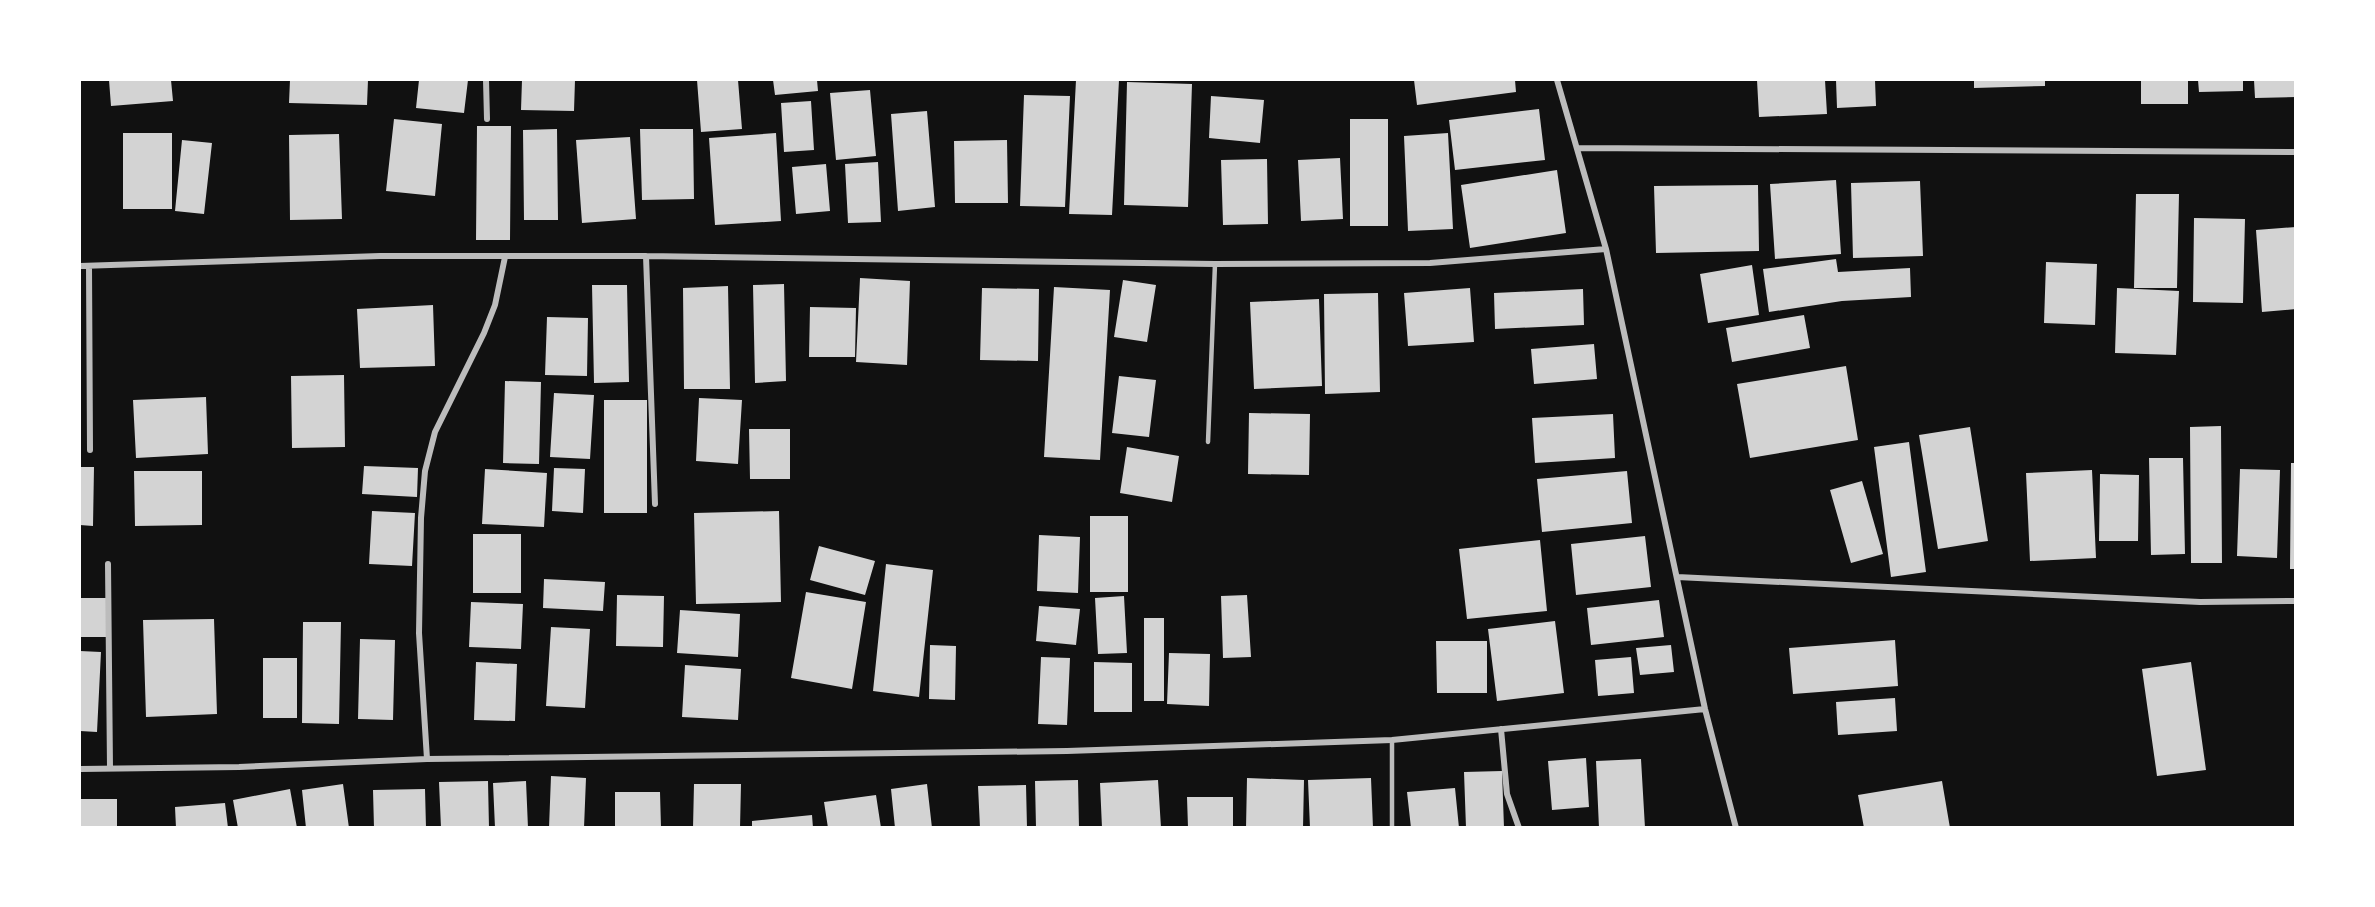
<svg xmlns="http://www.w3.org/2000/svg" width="2375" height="907" font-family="'Space Grotesk',sans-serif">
	<rect width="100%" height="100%" fill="#111"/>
	<path fill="#d3d3d3" d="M109,80H171L173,101L111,106Z
		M290,80H368L367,105L289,103Z
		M419,80H468L464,113L416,108Z
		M522,80H575L574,111L521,110Z
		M697,80H738L742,129L701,132Z
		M773,80H817L818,91L775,95Z
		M1076,80H1119L1112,215L1069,214Z
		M1414,80H1515L1516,92L1417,105Z
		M1757,80H1825L1827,114L1759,117Z
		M1836,80H1875L1876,106L1837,108Z
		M1974,80H2045V86L1974,88Z
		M2141,80H2188V104H2141Z
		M2198,80H2243V91L2199,92Z
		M2254,80H2296V97L2255,98Z
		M1127,82L1192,84L1188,207L1124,205Z
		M870,90L876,156L836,160L830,93Z
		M1024,95L1070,96L1065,207L1020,206Z
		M1211,96L1264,100L1260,143L1209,138Z
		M811,101L814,150L784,152L781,103Z
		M1539,109L1545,160L1455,170L1449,120Z
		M927,111L935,207L898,211L891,114Z
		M394,119L442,124L435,196L386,191Z
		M1350,119H1388V226H1350Z
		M477,126H511L510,240H476Z
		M557,129L558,220H524L523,130Z
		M640,129H693L694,199L642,200Z
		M123,133H172V209H123Z
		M776,133L781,221L715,225L709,138Z
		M1448,133L1453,229L1408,231L1404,136Z
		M339,134L342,219L290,220L289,135Z
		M630,137L636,219L582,223L576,140Z
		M182,140L212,143L204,214L175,211Z
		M1007,140L1008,203H955L954,141Z
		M1340,158L1343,219L1301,221L1298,160Z
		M1267,159L1268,224L1223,225L1221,160Z
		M878,162L881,222L848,223L845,164Z
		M826,164L830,211L796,214L792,167Z
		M1557,170L1566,233L1470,248L1461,185Z
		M1836,180L1841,254L1775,259L1770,184Z
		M1920,181L1923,256L1853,258L1851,183Z
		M1758,185L1759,251L1656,253L1654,186Z
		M2136,194H2179L2177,288H2134Z
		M2194,218L2245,219L2243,303L2193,302Z
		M2296,227V309L2262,312L2256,230Z
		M1836,259L1838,272L1910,268L1911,297L1842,301L1769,312L1763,269Z
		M2046,262L2097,264L2095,325L2044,323Z
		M1752,265L1759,315L1708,323L1700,274Z
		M860,278L910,281L907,365L856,362Z
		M1123,280L1156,285L1147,342L1114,337Z
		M784,284L786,381L755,383L753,285Z
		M592,285H627L629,382L594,383Z
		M728,286L730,389H684L683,288Z
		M1054,287L1110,290L1100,460L1044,457Z
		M982,288L1039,289L1038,361L980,360Z
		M1470,288L1474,342L1408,346L1404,293Z
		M2117,288L2179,291L2176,355L2115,353Z
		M1583,289L1584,325L1495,329L1494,293Z
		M1378,293L1380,392L1325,394L1324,294Z
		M1319,299L1322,386L1254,389L1250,302Z
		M433,305L435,366L360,368L357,309Z
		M810,307L856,308L855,357H809Z
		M1804,315L1810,348L1732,362L1726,328Z
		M547,317L588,318L587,376L545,375Z
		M1594,344L1597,379L1534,384L1531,349Z
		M1846,366L1858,440L1750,458L1737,384Z
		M344,375L345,447L292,448L291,376Z
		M1119,376L1156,380L1149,437L1112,433Z
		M505,381L541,382L539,464L503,463Z
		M554,393L594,395L590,459L550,457Z
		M206,397L208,454L136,458L133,400Z
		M699,398L742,400L738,464L696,461Z
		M604,400H647V513H604Z
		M1249,413L1310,414L1309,475L1248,474Z
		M1613,414L1615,458L1535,463L1532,418Z
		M2221,426L2222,563H2191L2190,427Z
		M1970,427L1988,541L1938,549L1919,435Z
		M749,429H790V479H750Z
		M1909,442L1926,572L1891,577L1874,447Z
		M1127,447L1179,456L1172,502L1120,493Z
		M2149,458H2183L2185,554L2151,555Z
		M2291,463H2296V569H2290Z
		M364,466L418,468L417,497L362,494Z
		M80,467H94L93,526L80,525Z
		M554,468L585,469L583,513L552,511Z
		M485,469L547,473L544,527L482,524Z
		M2240,469L2280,470L2277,558L2237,556Z
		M2092,470L2096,558L2030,561L2026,473Z
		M134,471H202V525L135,526Z
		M1627,471L1632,523L1542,532L1537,479Z
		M2100,474L2139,475L2138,541H2099Z
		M1862,481L1883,554L1851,563L1830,490Z
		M372,511L415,513L412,566L369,564Z
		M779,511L781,602L696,604L694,513Z
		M1090,516H1128V592H1090Z
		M473,534H521V593H473Z
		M1039,535L1080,537L1078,593L1037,591Z
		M1645,536L1651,587L1576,595L1571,544Z
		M1540,540L1547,611L1467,619L1459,549Z
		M819,546L875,561L865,595L810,580Z
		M886,564L933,570L919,697L873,691Z
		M544,579L605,582L603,611L543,608Z
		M806,592L866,602L852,689L791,678Z
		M617,595L664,596L663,647L616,646Z
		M1247,595L1251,657L1223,658L1221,596Z
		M1124,596L1127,653L1098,654L1095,598Z
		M80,598H108V637H80Z
		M1659,600L1664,637L1591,645L1587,608Z
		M471,602L523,604L521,649L469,647Z
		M1039,606L1080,609L1076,645L1036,641Z
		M680,610L740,614L738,657L677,653Z
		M1144,618H1164V701H1144Z
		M214,619L217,714L146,717L143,620Z
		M1555,621L1564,693L1497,701L1488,629Z
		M303,622H341L339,724L302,723Z
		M551,627L590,629L585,708L546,706Z
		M360,639L395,640L393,720L358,719Z
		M1895,640L1898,686L1793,694L1789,648Z
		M1436,641H1487V693H1437Z
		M930,645L956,646L955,700L929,699Z
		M1671,645L1674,672L1640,675L1636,648Z
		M80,651L101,652L97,732L80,731Z
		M1169,653L1210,654L1209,706L1167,704Z
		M1041,657L1070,658L1067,725L1038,724Z
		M1631,657L1634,693L1598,696L1595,660Z
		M263,658H297V718H263Z
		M476,662L517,664L515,721L474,720Z
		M1094,662L1132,663V712H1094Z
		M2191,662L2206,770L2157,776L2142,669Z
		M685,665L741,669L738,720L682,717Z
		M1895,698L1897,731L1838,735L1836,702Z
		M1586,758L1589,807L1552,810L1548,761Z
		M1641,759L1645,828H1599L1596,761Z
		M1502,771L1504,828H1466L1464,772Z
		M551,776L586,778L584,828H549Z
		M1247,778L1304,780L1303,828H1246Z
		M1371,778L1373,828H1310L1308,780Z
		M1078,780L1079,828H1036L1035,781Z
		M1158,780L1161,828H1102L1100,783Z
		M488,781L489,828H441L439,782Z
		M526,781L528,828H495L493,783Z
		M1942,781L1950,828H1864L1858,795Z
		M343,784L349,828H306L302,790Z
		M694,784H741L740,828H693Z
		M927,784L932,828H895L891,789Z
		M1026,785L1027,828H980L978,786Z
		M1455,788L1459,828H1411L1407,792Z
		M290,789L297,828H238L233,800Z
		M425,789L426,828H374L373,790Z
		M615,792H660L661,828H615Z
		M876,795L881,828H828L824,802Z
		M1187,797H1233V828H1188Z
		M80,799H117V828H80Z
		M225,803L228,828H176L175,807Z
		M812,815L813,828H752V821Z"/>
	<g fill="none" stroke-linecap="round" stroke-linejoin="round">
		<path stroke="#bcbcbc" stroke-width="4.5" d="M1208,442L1215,264
			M1392,740V828"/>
		<path stroke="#bcbcbc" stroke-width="6" d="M486,80L487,119
			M1557,80L1606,249L1705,709L1736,828
			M1577,148L2296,152
			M646,256L655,504
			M80,266L380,256H646L1215,264L1430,263L1606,249
			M89,266L90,450
			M108,564L110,768
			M1677,577L2200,602L2296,601
			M1501,729L1507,794L1519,828
			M427,759L419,633L421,518L425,471L435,432L484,333L495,305L505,257
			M80,769L239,767L427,759L1067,751L1392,740L1705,709"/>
	</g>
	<rect width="2375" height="907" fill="none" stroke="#ffffff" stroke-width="162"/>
</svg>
